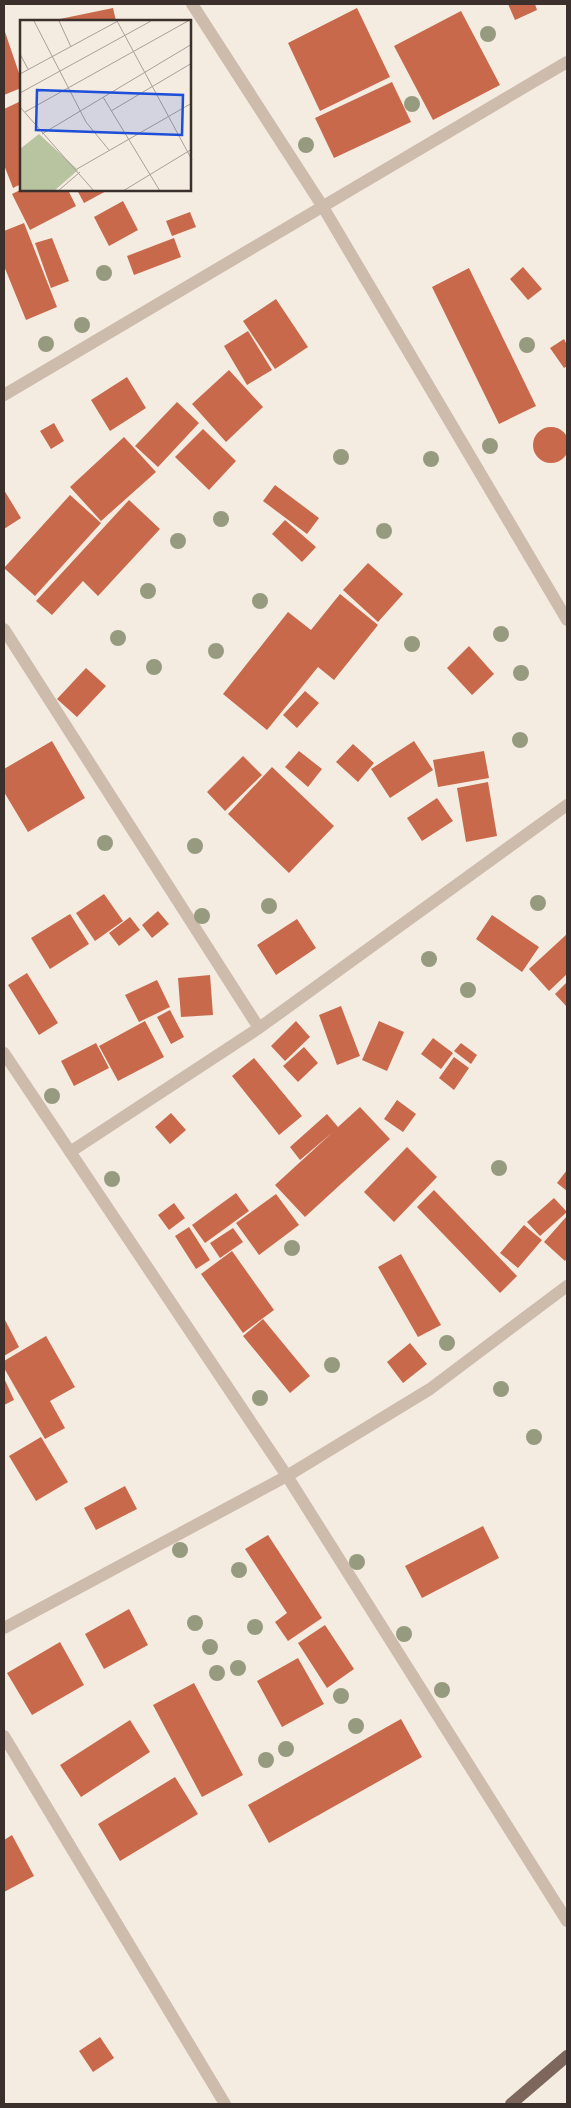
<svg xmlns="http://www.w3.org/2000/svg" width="571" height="2108" font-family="Ubuntu,sans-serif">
	<rect width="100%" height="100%" fill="#f4ebe1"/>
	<path fill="#c8694b" d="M508,4H535L537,10L515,20Z
		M113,8L116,21H55V20Z
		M357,8L390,77L320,111L288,43Z
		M461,11L500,85L433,120L394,46Z
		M4,29L21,79V88L4,95Z
		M392,82L411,122L334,158L315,118Z
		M21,101V184L13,188L4,165V109Z
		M20,190H68L76,206L30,230L12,194Z
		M77,190H108L84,203Z
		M123,201L138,230L109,246L94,217Z
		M190,212L196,227L172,236L166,221Z
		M24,223L57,307L26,320L4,266V231Z
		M52,238L69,281L51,288L35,243Z
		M174,238L181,257L134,275L127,256Z
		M523,267L542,289L528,300L510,279Z
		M469,268L536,406L499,424L432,287Z
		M276,299L308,347L275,369L243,321Z
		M248,331L272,370L247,385L224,346Z
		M564,339L567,345V366L564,368L550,348Z
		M229,370L263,407L226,442L192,404Z
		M127,377L146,408L110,431L91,400Z
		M177,402L199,423L158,467L135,446Z
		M54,423L64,441L51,449L40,431Z
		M533 445a18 18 0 1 1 36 0a18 18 0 1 1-36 0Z
		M203,429L236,461L209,490L175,457Z
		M124,437L156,472L101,521L70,487Z
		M275,485L319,518L307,534L263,501Z
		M4,490L21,518L4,529Z
		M70,495L101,523L35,596L4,568Z
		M129,500L160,529L98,596L83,581L52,615L36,601Z
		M285,520L316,547L302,562L272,534Z
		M368,563L403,594L378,622L343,590Z
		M340,594L378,625L334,680L318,667L267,730L223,694L288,612L311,630Z
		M469,646L494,674L472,695L447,668Z
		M86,668L106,686L77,717L57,699Z
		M305,691L319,703L297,728L283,715Z
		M52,741L85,798L28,832L4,792V769Z
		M414,741L433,770L390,798L371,769Z
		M353,744L374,763L358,782L336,762Z
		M299,751L322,769L308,787L285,767Z
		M484,751L489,778L438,787L433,760Z
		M243,756L262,775L225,811L207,792Z
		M272,767L334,826L289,873L228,814Z
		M488,782L497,836L466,842L457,788Z
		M437,798L453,821L422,841L407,818Z
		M104,894L123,921L95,941L76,913Z
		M158,911L169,924L152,938L142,925Z
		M70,914L89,944L50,969L31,938Z
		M492,915L539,947L522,972L476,939Z
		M130,917L140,930L119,946L109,933Z
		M297,919L316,948L276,975L257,945Z
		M567,934V974L549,991L529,969Z
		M27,973L58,1023L39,1035L8,985Z
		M210,975L213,1015L181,1017L178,978Z
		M157,980L170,1007L139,1022L125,995Z
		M567,982V1007L555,994Z
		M341,1006L360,1056L337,1065L319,1015Z
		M170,1010L184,1037L171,1044L157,1017Z
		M145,1021L164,1057L118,1081L99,1046Z
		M296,1021L310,1037L285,1061L271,1046Z
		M379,1021L404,1032L387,1071L362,1060Z
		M433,1038L453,1053L441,1069L421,1054Z
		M96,1043L109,1068L74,1086L61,1061Z
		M461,1043L477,1055L471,1064L454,1051Z
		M304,1047L318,1063L298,1082L283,1066Z
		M454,1057L469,1068L454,1090L439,1078Z
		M254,1058L302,1116L279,1135L232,1076Z
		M397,1100L416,1114L403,1132L384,1119Z
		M360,1107L390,1139L305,1217L275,1185L333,1132L300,1160L290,1147L327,1114L338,1127Z
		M171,1113L186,1130L170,1144L155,1127Z
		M407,1147L437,1177L394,1222L364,1192Z
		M567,1170V1191L557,1183Z
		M434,1190L517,1276L500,1293L417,1207Z
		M236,1193L249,1211L205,1243L192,1225Z
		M276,1194L299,1225L259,1255L236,1223Z
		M554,1198L567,1212L540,1236L527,1222Z
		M174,1203L185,1218L169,1230L158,1215Z
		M567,1216V1258L565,1261L544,1242Z
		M524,1225L542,1240L518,1268L500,1253Z
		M189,1227L210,1260L196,1269L175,1236Z
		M233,1228L243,1242L220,1258L210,1243Z
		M232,1251L274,1310L243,1333L201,1274Z
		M401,1254L441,1325L418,1337L378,1267Z
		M4,1318L19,1347L4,1356Z
		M263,1319L310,1376L290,1393L243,1336Z
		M46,1336L75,1387L50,1401L65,1428L45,1439L4,1368V1361Z
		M410,1343L427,1364L403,1383L387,1362Z
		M4,1378L14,1400L4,1405Z
		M41,1437L68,1482L36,1501L9,1456Z
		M125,1486L137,1509L96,1530L84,1508Z
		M483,1526L499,1558L422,1598L405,1566Z
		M268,1535L322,1618L288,1641L275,1622L287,1613L245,1549Z
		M129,1609L148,1645L104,1669L85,1634Z
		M325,1625L354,1669L327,1688L298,1643Z
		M60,1642L84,1685L32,1715L7,1673Z
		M298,1658L324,1704L282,1727L257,1681Z
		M194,1683L243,1775L202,1797L153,1705Z
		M401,1719L422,1757L269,1843L248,1805Z
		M130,1720L150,1752L81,1797L60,1765Z
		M175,1777L198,1814L120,1861L98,1824Z
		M12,1835L34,1876L4,1892V1840Z
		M100,2037L114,2058L93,2072L79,2051Z"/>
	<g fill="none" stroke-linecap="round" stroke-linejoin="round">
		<path stroke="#cdbbac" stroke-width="12" d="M192,4L323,207L567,620
			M4,395L567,62
			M4,629L259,1028
			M4,1053L287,1476L567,1921
			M70,1152L259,1028L567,805
			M4,1628L287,1476L430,1389L567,1286
			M4,1736L225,2104"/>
		<path stroke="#7d675c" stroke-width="12" d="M511,2104L567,2056"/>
	</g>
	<g fill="#969b7f">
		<circle cx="488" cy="34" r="8"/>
		<circle cx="412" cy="104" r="8"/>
		<circle cx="306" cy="145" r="8"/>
		<circle cx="104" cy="273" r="8"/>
		<circle cx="82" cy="325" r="8"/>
		<circle cx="46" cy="344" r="8"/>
		<circle cx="527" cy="345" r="8"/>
		<circle cx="490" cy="446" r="8"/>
		<circle cx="341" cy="457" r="8"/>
		<circle cx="431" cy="459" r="8"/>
		<circle cx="221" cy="519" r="8"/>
		<circle cx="384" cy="531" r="8"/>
		<circle cx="178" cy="541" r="8"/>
		<circle cx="148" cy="591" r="8"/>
		<circle cx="260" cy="601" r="8"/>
		<circle cx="501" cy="634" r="8"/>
		<circle cx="118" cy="638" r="8"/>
		<circle cx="412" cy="644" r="8"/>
		<circle cx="216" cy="651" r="8"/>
		<circle cx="154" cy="667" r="8"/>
		<circle cx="521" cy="673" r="8"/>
		<circle cx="520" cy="740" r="8"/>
		<circle cx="105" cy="843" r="8"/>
		<circle cx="195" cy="846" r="8"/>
		<circle cx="538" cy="903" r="8"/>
		<circle cx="269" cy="906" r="8"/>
		<circle cx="202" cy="916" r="8"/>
		<circle cx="429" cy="959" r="8"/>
		<circle cx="468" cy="990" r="8"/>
		<circle cx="52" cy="1096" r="8"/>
		<circle cx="499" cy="1168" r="8"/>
		<circle cx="112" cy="1179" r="8"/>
		<circle cx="292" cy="1248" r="8"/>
		<circle cx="447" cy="1343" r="8"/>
		<circle cx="332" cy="1365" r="8"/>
		<circle cx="501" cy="1389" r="8"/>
		<circle cx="260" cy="1398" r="8"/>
		<circle cx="534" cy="1437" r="8"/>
		<circle cx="180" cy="1550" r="8"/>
		<circle cx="357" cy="1562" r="8"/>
		<circle cx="239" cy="1570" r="8"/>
		<circle cx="195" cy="1623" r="8"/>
		<circle cx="255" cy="1627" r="8"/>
		<circle cx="404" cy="1634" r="8"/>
		<circle cx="210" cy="1647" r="8"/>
		<circle cx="238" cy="1668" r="8"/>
		<circle cx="217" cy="1673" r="8"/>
		<circle cx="442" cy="1690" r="8"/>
		<circle cx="341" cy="1696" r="8"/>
		<circle cx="356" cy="1726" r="8"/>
		<circle cx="286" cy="1749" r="8"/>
		<circle cx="266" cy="1760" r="8"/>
	</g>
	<g transform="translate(20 20)">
		<rect width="171" height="171" fill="#f4ebe1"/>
		<path d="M19,114L58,150L34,171H0V129Z" fill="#b8c4a0"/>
		<path fill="none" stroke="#aaa098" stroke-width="1" d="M14,1L66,102L89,130M39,1L51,27M97,1L172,140M0,34L8,49M0,54L98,1M0,73L131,1M83,77L140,171M0,87L74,171M91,91L172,43M5,92L168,1M22,114L172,24M57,149L172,83M38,171L60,152M103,171L172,129"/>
		<path fill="#1d4ed8" fill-opacity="0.15" stroke="#1d4ed8" stroke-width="2.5" d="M17,70L163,75L162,115L16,110Z"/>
		<rect width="171" height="171" fill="none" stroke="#3b302b" stroke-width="2.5"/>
	</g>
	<rect width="571" height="2108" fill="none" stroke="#3b302b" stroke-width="10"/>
</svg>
